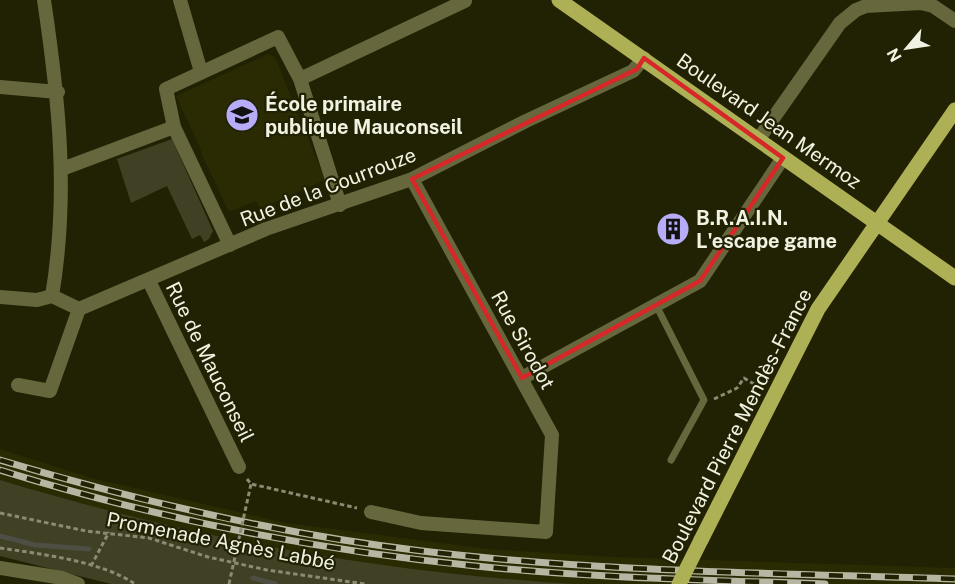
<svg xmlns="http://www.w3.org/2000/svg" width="955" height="584" font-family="'Public Sans',sans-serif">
	<rect width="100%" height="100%" fill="#212104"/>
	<path fill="#2a2a03" d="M268,54L275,57L325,180L260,209L256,201L229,212L202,155L200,156L202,152L176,96Z
		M0,449L95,479L287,523L488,549L614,557L955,568V584H575L478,578L361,564L187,532L83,505L0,480Z"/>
	<path fill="#404124" d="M172,139L213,231L209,239L204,242L200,235L192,239L167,186L131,203L117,159Z
		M0,480C192,538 375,572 575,584H111L0,556Z"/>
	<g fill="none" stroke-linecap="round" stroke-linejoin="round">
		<path stroke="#4e4e44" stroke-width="5" d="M0,536L35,545L89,549
			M253,578L275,584"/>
		<path stroke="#8a8b74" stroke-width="3" stroke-dasharray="4.5 3" stroke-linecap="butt" d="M714,399L737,388L744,378L762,389
			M247,479L251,484L357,508
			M0,513L86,531L149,538L208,557L267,570L365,584
			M0,548C41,554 101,561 135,584
			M91,566L109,532"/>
		<path stroke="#66673d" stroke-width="7" d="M656,305L704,400L671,460"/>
		<path stroke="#66673d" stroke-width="14" d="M44,0C59,101 69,194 52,296
			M180,0L201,72
			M300,79L465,1
			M0,87L58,92
			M174,127L230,245
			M758,140L840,23L856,10L866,6L921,3L933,6L955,21
			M62,169L174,127L166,89L278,37L300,79L340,205
			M149,281L239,467
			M52,296L79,309L266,229L412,179L526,121L633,71L644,58
			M0,297L37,300L52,296
			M522,378L700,281L783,158
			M18,385L50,391L79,309
			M371,512L421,523L546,532L552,435L412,179
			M0,568L62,578L78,584"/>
		<path stroke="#aeb055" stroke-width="15" d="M559,0L955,278
			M701,540L818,309L955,110"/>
		<defs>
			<path id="rail" d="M0,460C138,501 278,534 422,551C598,572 777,573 955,579
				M0,470C155,518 314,550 476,566C592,578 709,580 825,584"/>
		</defs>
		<use href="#rail" stroke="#b6b6a2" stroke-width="7"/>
		<use href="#rail" stroke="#212104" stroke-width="4.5" stroke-dasharray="14" stroke-linecap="butt"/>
		<path stroke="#8a8b74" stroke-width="3" stroke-dasharray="4.5 3" stroke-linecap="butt" d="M229,584L251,484"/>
		<path stroke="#aeb055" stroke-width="15" d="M679,584L701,540"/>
	</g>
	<path fill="none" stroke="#d62828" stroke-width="4.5" stroke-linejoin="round" d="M644,58L783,158L700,281L522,378L412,179L637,69Z"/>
	<defs>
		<symbol id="school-disc" viewBox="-11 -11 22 22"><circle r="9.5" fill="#b6acf8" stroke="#212104"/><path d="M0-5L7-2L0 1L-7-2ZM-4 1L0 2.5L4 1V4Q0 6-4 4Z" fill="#111"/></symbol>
		<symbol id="building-disc" viewBox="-11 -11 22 22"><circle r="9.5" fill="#b6acf8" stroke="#212104"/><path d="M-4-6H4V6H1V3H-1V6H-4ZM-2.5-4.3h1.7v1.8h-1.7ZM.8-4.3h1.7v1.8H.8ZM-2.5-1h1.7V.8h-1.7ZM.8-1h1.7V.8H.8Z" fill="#111"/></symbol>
	</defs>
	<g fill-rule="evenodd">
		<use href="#school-disc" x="223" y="96" width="38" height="38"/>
		<use href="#building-disc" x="654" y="210" width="38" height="38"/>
	</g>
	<g text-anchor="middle" stroke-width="4.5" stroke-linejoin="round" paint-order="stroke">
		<g font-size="20" font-weight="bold" fill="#f1f2e1" stroke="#212104" text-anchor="start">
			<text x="265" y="111">École primaire<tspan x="265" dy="23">publique Mauconseil</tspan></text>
			<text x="696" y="225">B.R.A.I.N.<tspan x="696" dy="23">L'escape game</tspan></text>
		</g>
		<g font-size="20" fill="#f1f2e1" stroke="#212104">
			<text transform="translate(769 121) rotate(35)" y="7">Boulevard Jean Mermoz</text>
			<text transform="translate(328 187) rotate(-21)" y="7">Rue de la Courrouze</text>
			<text transform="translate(523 340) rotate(61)" y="7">Rue Sirodot</text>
			<text transform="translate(210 362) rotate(64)" y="7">Rue de Mauconseil</text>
			<text transform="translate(737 426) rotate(-63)" y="7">Boulevard Pierre Mendès-France</text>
			<text transform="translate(221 541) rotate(11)" y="7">Promenade Agnès Labbé</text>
		</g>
	</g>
	<g transform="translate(907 48) rotate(241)" stroke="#212104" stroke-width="4.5" paint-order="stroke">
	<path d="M0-4.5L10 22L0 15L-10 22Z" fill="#f1f2e1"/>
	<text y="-9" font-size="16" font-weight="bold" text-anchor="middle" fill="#f1f2e1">N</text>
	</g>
</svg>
